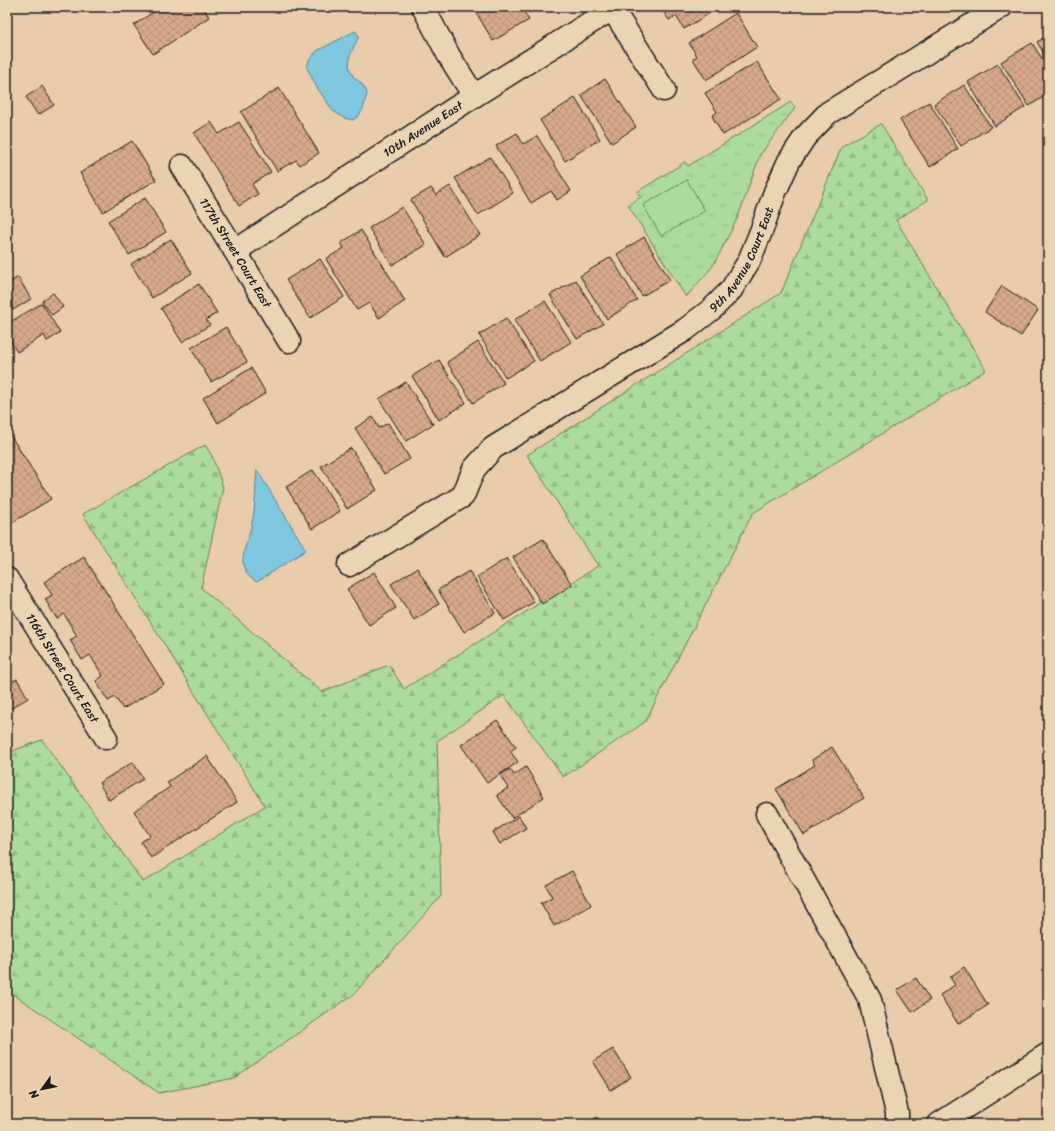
<svg xmlns="http://www.w3.org/2000/svg" width="1055" height="1131" font-family="Sriracha,sans-serif">
	<defs>
		<pattern id="forest-firs" width="22" height="20" patternUnits="userSpaceOnUse"><rect width="22" height="20" fill="#acdc9d"/><path d="M5 1l3.5 6h-7zM16 11l3.5 6h-7z" fill="#93bc87"/></pattern>
		<pattern id="park-tufts" width="24" height="20" patternUnits="userSpaceOnUse"><rect width="24" height="20" fill="#acdc9d"/><path d="M3 7l-1-3M5 7V3M7 7l1-3M15 17l-1-3M17 17v-4M19 17l1-3" fill="none" stroke="#93bc87"/></pattern>
		<pattern id="building-cross-hatch" width="8" height="8" patternUnits="userSpaceOnUse"><rect width="8" height="8" fill="#d7a88c"/><path d="M0 0l8 8M0 8l8-8" fill="none" stroke="#b89078"/></pattern>
	</defs>
	<rect width="100%" height="100%" fill="#e8ccac"/>
	<filter id="ink" filterUnits="userSpaceOnUse"><feTurbulence type="fractalNoise" baseFrequency=".025" numOctaves="2"/><feDisplacementMap in="SourceGraphic" scale="8" xChannelSelector="R" yChannelSelector="G"/><feConvolveMatrix kernelMatrix="1 2 1 2 8 2 1 2 1" color-interpolation-filters="sRGB"/></filter>
	<g filter="url(#ink)">
		<path fill="url(#forest-firs)" stroke="#647c5c" d="M881,124L928,200L896,220L986,370L753,513L645,722L563,777L504,695L437,741L441,896L354,994L234,1078L159,1093L7,990V753L42,740L143,882L265,806L83,514L205,445L212,456L223,487L201,588L322,692L389,665L404,689L598,566L527,455L781,293L842,146Z"/>
		<path fill="url(#park-tufts)" stroke="#647c5c" d="M791,102L795,108L760,155L738,217L713,266L686,297L628,205L641,197L637,192L685,162L688,166Z"/>
		<path fill="#acdc9d" stroke="#647c5c" d="M687,180L705,211L661,236L643,205Z"/>
		<path fill="#7fc8df" stroke="#578391" d="M355,31L359,36L350,55L349,67L353,76L363,85L367,93C364,105 364,113 353,120L344,118L333,111L316,86L307,68L309,60L317,51Z
			M257,470L306,550L257,582C249,578 244,572 243,563C242,550 250,536 252,523C256,506 255,488 257,470Z"/>
		<path fill="url(#building-cross-hatch)" stroke="#1c1c1c" d="M161,7H203L209,17L153,54L134,25Z
			M473,7H521L529,20L493,41Z
			M532,7H541L534,11Z
			M660,7H720L684,29L676,16L669,20Z
			M736,13L757,47L706,80L693,59L697,56L689,43Z
			M1048,35V60L1037,42Z
			M1032,43L1048,68V94L1029,106L1001,62Z
			M757,62L781,99L723,135L712,116L717,112L705,93Z
			M998,64L1025,107L995,126L968,82Z
			M605,79L636,127L612,143L581,95Z
			M964,85L991,127L961,146L934,104Z
			M42,86L54,105L38,115L26,97Z
			M279,88L319,153L300,165L296,160L277,171L241,112Z
			M575,98L600,139L565,161L540,120Z
			M929,102L958,149L930,167L900,120Z
			M211,122L219,134L239,122L271,172L252,184L258,194L239,206L194,133Z
			M517,133L523,144L537,136L571,191L557,200L551,191L531,203L496,146Z
			M132,141L156,180L103,212L80,173Z
			M490,157L513,193L478,215L455,178Z
			M450,186L480,235L445,257L411,200L431,188L436,195Z
			M145,198L166,232L129,255L108,221Z
			M402,207L426,245L392,265L369,228Z
			M361,230L405,301L379,318L369,303L357,310L326,259L344,248L341,243Z
			M644,237L670,280L642,296L617,254Z
			M171,239L192,273L152,298L131,264Z
			M611,257L637,300L607,319L580,276Z
			M320,259L344,297L310,318L286,280Z
			M18,277L31,299L13,310L7,298V284Z
			M576,280L603,324L577,339L550,295Z
			M199,284L217,313L206,320L210,325L182,342L161,308Z
			M1002,286L1038,310L1021,336L985,312Z
			M53,293L63,307L52,315L42,301Z
			M545,301L571,342L540,361L514,320Z
			M42,303L60,333L47,341L44,335L17,352L7,335V324Z
			M506,318L534,361L506,378L479,335Z
			M226,327L247,362L211,382L191,348Z
			M478,342L504,383L473,403L447,362Z
			M439,360L466,403L439,420L412,376Z
			M251,368L266,393L218,423L203,398Z
			M406,382L433,424L406,441L379,399Z
			M373,417L379,428L388,423L410,459L384,474L355,428Z
			M7,430L51,499L10,524L7,519Z
			M351,448L377,490L347,509L321,466Z
			M313,470L340,511L312,529L286,487Z
			M543,539L572,585L542,604L513,557Z
			M84,557L164,684L123,709L115,697L108,701L96,681L103,676L90,655L82,660L70,640L77,636L64,614L57,619L45,599L52,595L44,582Z
			M507,558L534,602L504,620L477,577Z
			M417,568L439,604L414,620L391,584Z
			M469,571L495,613L464,632L438,590Z
			M374,572L396,608L369,625L347,589Z
			M17,679L28,698L7,711V683L8,684Z
			M497,720L516,747L510,751L518,762L487,783L461,745Z
			M832,747L864,798L804,835L776,789L815,765L812,760Z
			M207,756L237,802L151,858L141,842L150,836L134,811L170,787L167,782Z
			M133,762L143,779L109,800L99,783Z
			M526,767L544,797L512,818L497,795L508,788L500,775L510,769L514,775Z
			M519,816L526,828L500,844L493,832Z
			M572,871L591,905L554,926L541,903L552,897L546,885Z
			M964,967L988,1005L958,1024L940,995L955,985L950,977Z
			M916,978L930,1000L912,1012L897,990Z
			M613,1049L631,1077L611,1090L593,1061Z
			M597,1117L602,1124H587Z"/>
		<g fill="none" stroke-linecap="round" stroke-linejoin="round">
			<defs>
				<g id="minor">
					<path d="M423,7L449,56L474,96"/>
					<path d="M611,7L664,90"/>
					<path id="s1" d="M182,166L235,251L289,341"/>
					<path id="s2" d="M235,251L474,96L612,9"/>
					<path id="s3" d="M349,565L463,496L474,469L493,448L685,330L712,309L731,290L749,261L762,229L775,192L789,161L805,137L828,113L1001,7"/>
					<path id="s4" d="M7,579L106,738"/>
					<path d="M767,814L870,1000L897,1113V1124"/>
					<path d="M939,1124L1048,1054"/>
				</g>
			</defs>
			<use href="#minor" stroke="#1c1c1c" stroke-width="25"/>
			<use href="#minor" stroke="#ead4b3" stroke-width="22"/>
		</g>
	</g>
	<g text-anchor="middle" stroke-width="3" stroke-linejoin="round" paint-order="stroke">
		<g font-size="12" fill="#1c1c1c" stroke="#ead4b3">
			<text dy="4" stroke="none"><textPath href="#s2" startOffset="224">10th Avenue East</textPath></text>
			<text dy="4" stroke="none"><textPath href="#s1" startOffset="102">117th Street Court East</textPath></text>
			<text dy="4" stroke="none"><textPath href="#s3" startOffset="509">9th Avenue Court East</textPath></text>
			<text dy="4" stroke="none"><textPath href="#s4" startOffset="105">116th Street Court East</textPath></text>
		</g>
	</g>
	<rect width="1055" height="1131" fill="none" stroke="#ead4b3" stroke-width="24"/>
	<rect x="12" y="12" width="1031" height="1107" fill="none" stroke="#1c1c1c" stroke-width="1.5" filter="url(#ink)"/>
	<g transform="translate(42 1089) rotate(237)" stroke="#ead4b3" stroke-width="3" paint-order="stroke">
	<path d="M0-3L7 15L0 10L-7 15Z" fill="#1c1c1c"/>
	<text y="-6" font-size="11" font-weight="bold" text-anchor="middle" fill="#1c1c1c">N</text>
	</g>
</svg>
